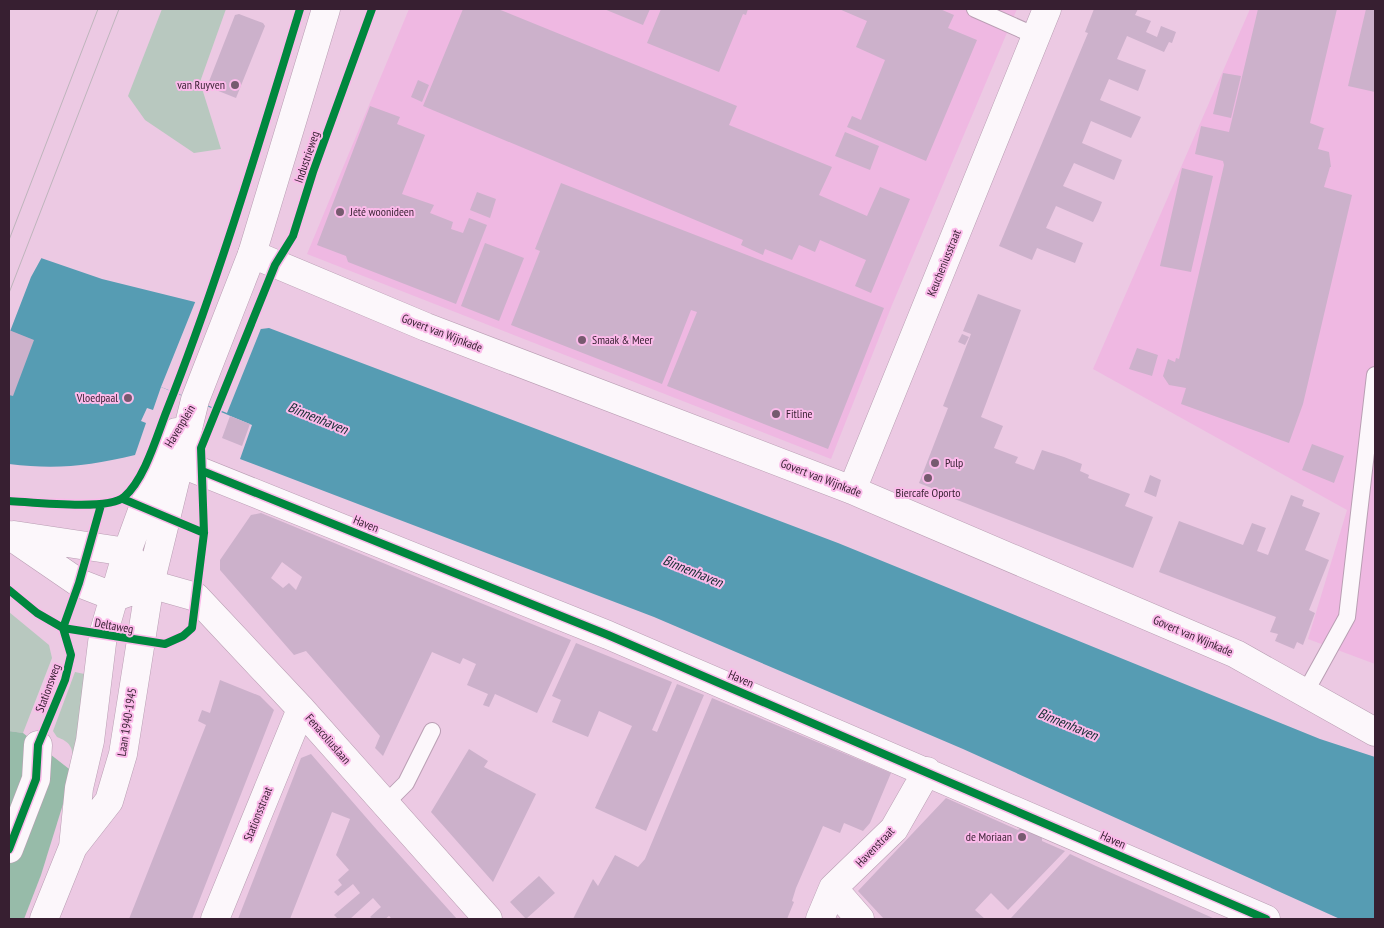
<svg xmlns="http://www.w3.org/2000/svg" width="1384" height="928" font-family="'PT Sans Narrow',sans-serif">
	<rect width="100%" height="100%" fill="#ecc9e3"/>
	<path fill="#efb8e2" d="M409,9H1017L892,305L831,459L307,254Z
		M1250,9H1375V664L1308,639L1347,510L1093,369Z"/>
	<path fill="#b8c8bf" d="M162,9H226L200,82L221,149L194,153L145,120L128,96Z
		M9,612L49,645L52,658L23,733L9,731Z
		M75,672L89,675L73,761C73,747 70,742 57,737L53,731Z"/>
	<path fill="#97bba9" d="M9,731L23,733L73,772L41,875L24,919H9Z"/>
	<path fill="#569cb3" d="M9,247L102,279L195,302L261,329L269,328L838,543L1320,739L1375,757V919H1340L963,749L654,617L240,459L252,425L161,387L153,410L147,408L141,421L146,423L135,455C88,466 57,470 9,464Z"/>
	<path fill="#ecc9e3" d="M9,244L42,257L31,277L9,334Z
		M196,300L262,326L227,413L161,387Z"/>
	<path fill="#ccb1cb" fill-rule="evenodd" d="M463,9H498L737,106L729,125L832,167L819,195L867,216L880,187L910,199L871,293L855,286L866,260L820,240L815,252L799,245L792,260L765,249L763,255L741,245L743,240L423,106Z
		M604,9H650L643,25Z
		M661,9H748L746,15L743,14L719,72L647,43Z
		M839,9H940L954,15L948,28L977,40L926,161L847,127L852,116L861,120L885,60L856,47L867,21Z
		M1094,9H1138L1135,15L1151,21L1146,32L1157,37L1161,26L1176,32L1172,43L1169,42L1164,52L1127,36L1117,59L1146,70L1138,91L1109,79L1100,100L1141,117L1131,138L1091,121L1082,143L1122,160L1114,180L1074,163L1063,186L1102,202L1098,212L1093,222L1056,206L1046,228L1083,243L1075,263L1037,248L1032,260L999,246L1088,33L1085,32Z
		M1258,9H1337L1310,123L1326,129L1324,128L1318,149L1329,152L1331,167H1330L1324,187L1352,195L1303,404L1289,443L1181,404L1186,388L1169,385L1163,376L1168,359L1175,362L1176,358L1179,359L1224,165L1223,161L1195,154L1201,126L1229,132Z
		M1366,9H1375V92L1348,86Z
		M239,14L263,23L265,26L236,98L211,88L208,84L235,15Z
		M1223,73L1241,76L1231,118L1213,114Z
		M418,80L429,85L422,102L411,97Z
		M370,106L400,117L397,124L425,135L402,194L434,205L430,213L453,222L451,229L463,233L469,218L487,225L456,304L348,262L346,256L317,245Z
		M845,132L879,146L870,170L835,156Z
		M1182,168L1213,176L1191,272L1160,266Z
		M561,183L884,308L828,449L667,386L697,312L691,310L662,384L511,325L540,251L535,249Z
		M477,192L496,199L490,218L470,210Z
		M485,243L524,258L499,321L461,306Z
		M978,294L1021,310L981,417L1003,426L994,448L1018,457L1015,463L1034,470L1042,450L1064,457L1082,464L1080,471L1089,475L1088,478L1130,494L1125,506L1153,517L1133,568L939,493V491L919,483L948,408L943,406L971,334L963,331Z
		M9,330L34,340L13,396L9,395Z
		M962,334L969,337L965,345L958,342Z
		M1137,348L1158,355L1152,376L1129,369Z
		M230,416L250,424L242,446L222,438Z
		M1312,444L1344,456L1334,483L1302,470Z
		M1150,475L1161,480L1156,497L1144,492Z
		M1291,495L1304,500L1302,506L1320,513L1305,550L1329,560L1309,610L1315,613L1303,645L1297,642L1294,649L1275,641L1278,634L1270,632L1276,617L1159,572L1179,521L1243,545L1252,523L1266,528L1257,551L1268,555Z
		M261,513L571,640L537,713L495,694L489,707L483,705L488,694L467,685L476,664L463,658L460,664L432,652L383,756L375,748L380,736L306,651L294,655L220,570V560L251,515ZM282,562L302,577L296,590L289,583L283,588L271,578Z
		M576,643L672,682L652,730L657,732L677,684L704,695L646,831L595,808L632,726L599,711L588,737L552,722L561,700L552,696Z
		M220,680L260,696L274,710L192,919H129L206,725L198,721L202,710L210,713Z
		M712,698L891,773L870,823L863,831L844,823L840,833L823,826L796,888L792,901L794,902L787,919H573L593,879L598,886L615,855L638,867L645,859Z
		M469,749L488,761L484,767L536,794L493,882L431,812Z
		M311,754L377,830L457,919H392L389,916L385,919H373L370,917L381,907L373,898L350,919H338L334,915L360,893L353,884L338,896L334,892L342,885L338,880L349,870L336,855L350,819L332,812L290,919H238L301,758Z
		M946,798L1018,830L1025,824L1042,832V841L1065,851L1008,910L991,893L975,910L985,919H884L858,891Z
		M1070,854L1096,866L1215,919H1012L1011,918Z
		M539,876L555,893L526,919L510,902Z"/>
	<g fill="none" stroke-linecap="round" stroke-linejoin="round">
		<defs>
			<path id="service" d="M975,9L1036,36
				M1305,693L1347,617L1375,375
				M385,804L406,783L432,731"/>
			<path id="minor" d="M252,254L426,327L852,490L1236,654L1375,732
				M162,456L608,635L1266,919
				M852,490L1047,9
				M150,584L196,597L301,709L488,919
				M9,849L36,779L38,745
				M833,888L860,919
				M215,919L301,709
				M820,919L833,888L894,829L927,771"/>
			<path id="secondary" d="M9,535L79,583L115,597L132,591
				M14,535L127,552L137,567
				M73,847L109,801L123,754L150,584L195,400L252,254L326,9
				M44,919L73,847L79,788L90,741L103,635L127,552L162,456L176,432"/>
		</defs>
		<use href="#service" stroke="#b99eb3" stroke-width="18"/>
		<use href="#minor" stroke="#b99eb3" stroke-width="29"/>
		<use href="#secondary" stroke="#b99eb3" stroke-width="29"/>
		<use href="#service" stroke="#fcf7fb" stroke-width="16"/>
		<use href="#minor" stroke="#fcf7fb" stroke-width="28"/>
		<use href="#secondary" stroke="#fcf7fb" stroke-width="28"/>
		<path stroke="#beb5bc" stroke-width="1" d="M9,240L98,9
			M9,293L119,9"/>
		<defs>
			<path id="cycleway" d="M202,471L608,635L1266,919
				M123,499L204,533
				M9,501C31,502 109,511 124,497C145,479 157,435 167,410C219,279 259,143 300,9
				M9,590L37,613L63,628L165,644L183,636L192,628L204,533L201,448L275,265L293,236L313,172L372,9
				M9,849L36,779L38,745L65,680L71,655L63,628L79,583L101,505"/>
		</defs>
		<use href="#cycleway" stroke="#fbbaea" stroke-width="11"/>
		<use href="#cycleway" stroke="#00873e" stroke-width="8"/>
	</g>
	<g fill="#765a6f" stroke="#fbbaea" stroke-width="2">
		<circle cx="235" cy="85" r="5"/>
		<circle cx="340" cy="212" r="5"/>
		<circle cx="582" cy="340" r="5"/>
		<circle cx="128" cy="398" r="5"/>
		<circle cx="776" cy="414" r="5"/>
		<circle cx="935" cy="463" r="5"/>
		<circle cx="928" cy="478" r="5"/>
		<circle cx="1022" cy="837" r="5"/>
	</g>
	<g text-anchor="middle" stroke-width="4" stroke-linejoin="round" paint-order="stroke">
		<g font-size="12" fill="#371f31" stroke="#fbbaea" text-anchor="start">
			<text x="225" y="89" text-anchor="end">van Ruyven</text>
			<text x="350" y="216">Jété woonideen</text>
			<text x="592" y="344">Smaak &amp; Meer</text>
			<text x="118" y="402" text-anchor="end">Vloedpaal</text>
			<text x="786" y="418">Fitline</text>
			<text x="945" y="467">Pulp</text>
			<text x="928" y="497" text-anchor="middle">Biercafe Oporto</text>
			<text x="1012" y="841" text-anchor="end">de Moriaan</text>
		</g>
		<g font-size="12" fill="#371f31" stroke="#fbbaea">
			<text transform="translate(307 157) rotate(-71)" y="4">Industrieweg</text>
			<text transform="translate(944 263) rotate(-68)" y="4">Keucheniusstraat</text>
			<text transform="translate(442 333) rotate(21)" y="4">Govert van Wijnkade</text>
			<text transform="translate(180 426) rotate(-59)" y="4">Havenplein</text>
			<text transform="translate(821 478) rotate(21)" y="4">Govert van Wijnkade</text>
			<text transform="translate(366 524) rotate(22)" y="4">Haven</text>
			<text transform="translate(114 626) rotate(10)" y="4">Deltaweg</text>
			<text transform="translate(1193 636) rotate(23)" y="4">Govert van Wijnkade</text>
			<text transform="translate(741 679) rotate(23)" y="4">Haven</text>
			<text transform="translate(48 688) rotate(-70)" y="4">Stationsweg</text>
			<text transform="translate(127 722) rotate(-81)" y="4">Laan 1940-1945</text>
			<text transform="translate(328 739) rotate(49)" y="4">Fenacoliuslaan</text>
			<text transform="translate(258 814) rotate(-68)" y="4">Stationsstraat</text>
			<text transform="translate(1113 840) rotate(24)" y="4">Haven</text>
			<text transform="translate(875 847) rotate(-46)" y="4">Havenstraat</text>
		</g>
		<g font-size="14" font-style="italic" fill="#172e34" stroke="#fbbaea">
			<text transform="translate(318 418) rotate(22)" y="5">Binnenhaven</text>
			<text transform="translate(693 571) rotate(22)" y="5">Binnenhaven</text>
			<text transform="translate(1068 724) rotate(22)" y="5">Binnenhaven</text>
		</g>
	</g>
	<rect width="1384" height="928" fill="none" stroke="#371f31" stroke-width="20"/>
</svg>
